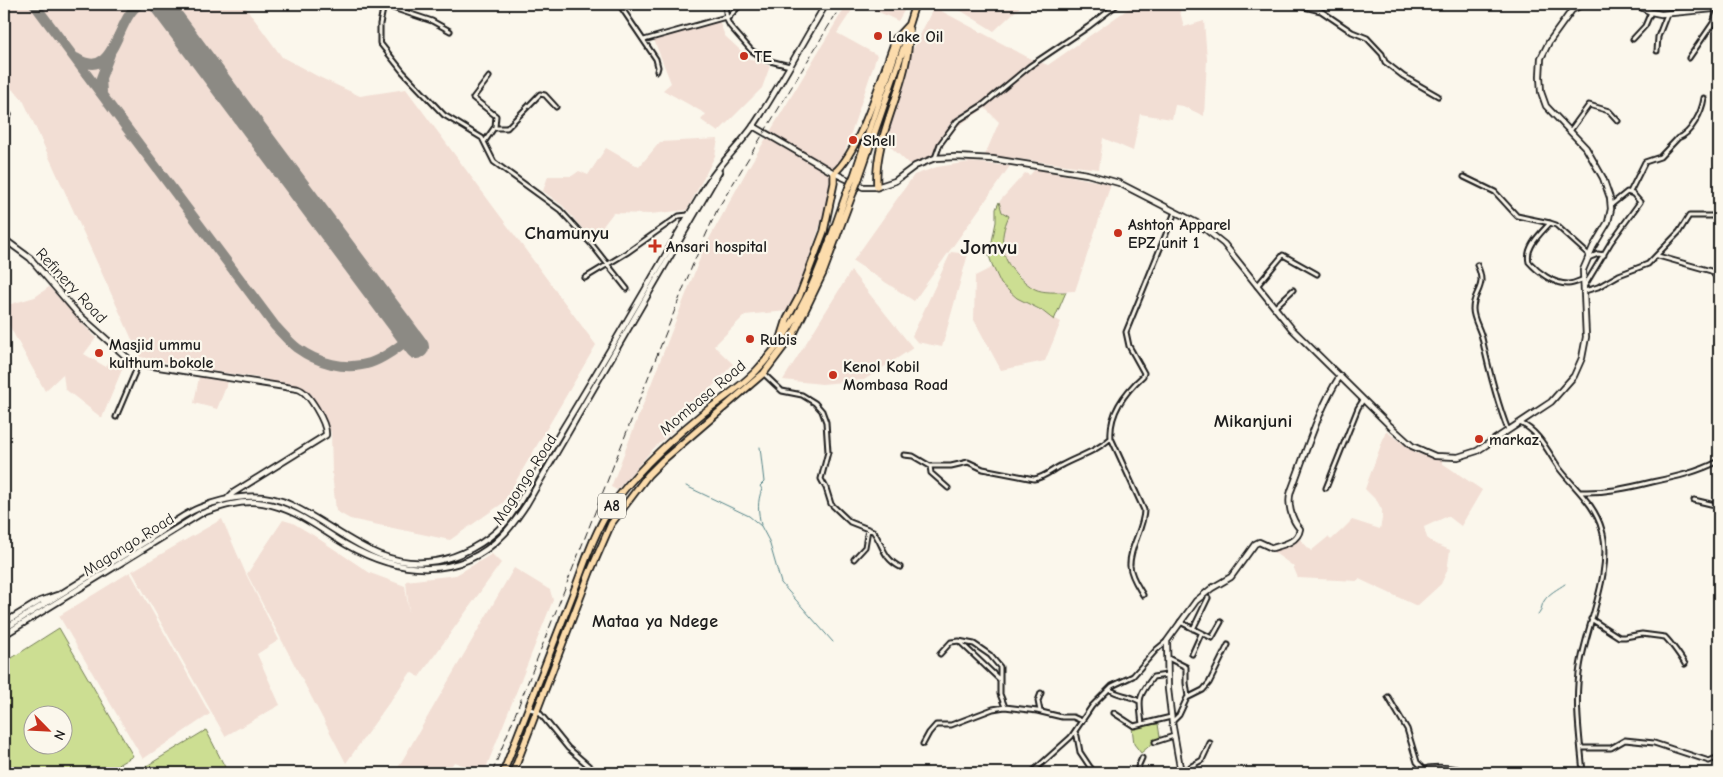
<svg xmlns="http://www.w3.org/2000/svg" width="1723" height="777" font-family="'Comic Neue',sans-serif">
	<rect width="100%" height="100%" fill="#fbf7ec"/>
	<filter id="ink" filterUnits="userSpaceOnUse"><feTurbulence type="fractalNoise" baseFrequency=".02" numOctaves="2"/><feDisplacementMap in="SourceGraphic" scale="10" xChannelSelector="R" yChannelSelector="G"/><feConvolveMatrix kernelMatrix="1 2 1 2 8 2 1 2 1" color-interpolation-filters="sRGB"/></filter>
	<g filter="url(#ink)">
		<path fill="#f2ded4" d="M4,4H243L282,57L319,77L360,96L406,89L596,345L503,503L450,540L350,519L336,511L332,473L331,432L307,391L299,388L259,378L193,368L140,357L24,102L18,94L4,83Z
			M847,4H856L837,33L877,55L809,259L803,290L787,311L745,315L714,346L733,364L669,434L653,449L617,490L611,487L704,248L750,165Z
			M862,4H908L898,21Z
			M950,4H1023L994,31Z
			M1135,4H1178L1184,27L1204,21L1207,59L1204,116L1183,106L1175,105L1172,119L1140,114L1133,151L1103,138L1099,169L985,155L999,122L985,108L958,126L934,157L909,164L878,135L898,79L934,7L1031,59L1048,65Z
			M717,16L725,36L750,59L770,66L762,88L718,132L701,120L706,114L663,90L671,83L652,35Z
			M718,139L715,156L687,210L650,214L613,213L600,230L599,235L593,241L563,206L543,191L548,176H572L579,171L588,175L606,148L639,167L660,142Z
			M970,162L1010,166L914,301L853,261L914,175L937,167Z
			M1035,169L1111,184L1075,291L1055,292L1036,290L1029,285L1010,268L1005,260L1003,229L1009,216L1002,212L999,202L1025,173L1030,175Z
			M951,252L968,254L942,347L917,342L912,336Z
			M993,267L1001,284L1017,298L1061,322L1045,361L1001,370L974,320L975,276Z
			M851,271L913,348L864,380L822,384L783,380Z
			M49,287L96,338L84,354L106,367L113,356L123,367L102,418L65,389L63,374L45,391L4,316V306L35,297Z
			M199,377L228,382L217,409L194,403Z
			M1386,431L1416,453L1432,458L1442,460V463L1482,490L1461,526L1448,516L1424,527L1427,538L1435,544L1450,550L1447,571L1441,584L1417,606L1359,579L1357,581L1298,578L1293,566L1272,551L1300,539L1311,551L1328,537L1331,540L1342,530L1352,520L1380,529L1382,519V510L1377,501L1365,489Z
			M222,519L246,574L279,640L257,654L280,705L225,736L132,571Z
			M283,520L293,523L313,535L370,573L405,586L409,613L406,581L456,575L492,554L501,563L419,677L411,672L346,763L247,574Z
			M514,568L550,590L553,600L484,773L454,762L447,773H395Z
			M130,572L210,714L143,759L59,616Z"/>
		<path fill="#ccde92" stroke="#747d57" fill-rule="evenodd" d="M999,202L1002,212L1009,216C998,239 1001,260 1019,277C1024,281 1029,286 1035,289C1043,293 1057,292 1066,292L1054,320L1041,310L1017,298L1001,284L993,267L989,256L996,222V209Z
			M59,628L133,756L104,773H4V663ZM32,714H62V744H32Z
			M1158,724L1160,737L1141,753L1134,744L1132,727Z
			M206,730L228,773H135Z"/>
		<g fill="none" stroke-linecap="round" stroke-linejoin="round">
			<path stroke="#538387" stroke-width="1" d="M760,447L764,482L760,486L762,489C757,502 758,511 761,525
				M686,486L749,516L761,526L769,541L781,583L833,642
				M1538,615C1542,611 1541,606 1544,601C1549,593 1558,589 1565,584"/>
			<path stroke="#8c8a84" stroke-width="10" d="M34,4L275,326C282,333 289,342 297,348C318,363 345,371 370,363C385,358 398,347 410,338
				M158,4L163,5
				M76,58C116,84 116,16 140,4
				M102,92L101,78L110,54"/>
			<path stroke="#8c8a84" stroke-width="24" d="M161,4L417,347"/>
			<defs>
				<path id="street" d="M384,4L380,24V43L403,72L444,115L482,138L494,162L560,210L593,246L627,289
					M619,4L656,59L658,67L657,71
					M725,4L727,20L730,26L751,50L766,60L790,66
					M1292,4L1321,11L1352,32L1367,38L1382,54L1385,62L1403,76L1438,96
					M384,5L432,21L450,31
					M727,19L741,4
					M1633,39L1645,26L1651,12
					M644,40L726,17
					M1657,51L1658,37L1667,14
					M1689,58L1713,23L1719,7
					M489,77L473,98L496,116L495,127
					M4,121L9,115
					M1570,131L1589,105L1609,111L1618,121
					M485,141L494,128H507L540,94L545,95L556,107
					M935,158L940,144L957,121L984,104L1030,66L1088,27L1118,4
					M1464,177L1495,192L1517,216L1550,223L1556,225L1589,255
					M1630,192L1645,162L1660,157L1678,138C1691,134 1702,112 1704,98
					M1550,223C1541,233 1525,247 1529,262C1538,272 1553,284 1568,284C1573,284 1579,281 1584,279
					M1658,256L1711,271L1719,280
					M1588,258L1598,254L1604,255
					M1477,265C1488,288 1473,291 1473,309C1473,319 1480,329 1482,338C1489,370 1496,400 1508,430
					M585,278L628,252L679,216L688,215
					M1257,286L1283,255L1317,274
					M1584,287L1611,242L1640,202L1633,194L1627,192L1611,205
					M1585,291L1598,287L1619,275L1648,264L1679,232L1689,216H1719
					M1275,307L1293,290
					M764,374L782,391L802,395L815,403L822,411L826,422L828,452L821,479L826,488L831,504L850,522L873,531C884,546 882,557 900,567
					M116,417L139,363
					M1520,423C1539,431 1548,452 1559,468C1575,489 1595,504 1602,530C1614,570 1586,626 1580,667C1574,702 1580,738 1583,773
					M1111,438L1144,510C1144,529 1129,547 1130,566C1131,577 1138,586 1143,595
					M904,455L913,456L930,466H951L968,462L983,469L1034,479C1044,478 1053,469 1062,465C1079,456 1097,451 1111,438C1109,413 1124,393 1143,376L1144,373L1129,346L1126,332L1175,212
					M930,466L931,473L948,488
					M1326,488L1358,408L1363,400
					M1580,492C1605,493 1628,488 1652,482C1676,477 1698,472 1719,461
					M1694,500L1719,506
					M854,559L865,547L868,529
					M1591,619L1619,637H1625L1642,634L1665,637C1671,643 1681,657 1685,664
					M1180,622L1212,638L1221,622
					M1193,629L1208,598
					M960,642L999,679
					M940,654L951,642L959,641L974,644L990,655L1000,667V694L1005,707
					M1192,654L1201,634
					M1168,658L1186,667V683L1188,697
					M1109,689C1119,696 1127,694 1139,701
					M1388,697L1407,729L1417,762L1426,771
					M529,709L538,711L568,748L597,773
					M1040,711L1038,701L1041,693
					M1114,713L1134,726L1171,717
					M1172,722L1179,715L1187,698L1203,690L1209,683L1228,645
					M1142,724C1139,699 1137,698 1153,677L1167,675
					M1075,732L1077,736L1080,752L1094,773
					M1155,742L1174,736
					M923,744L929,733L936,725H951L993,709L1005,707L1037,711L1062,717H1073L1082,721
					M1581,748H1611L1625,740L1654,743L1709,761L1719,757
					M1181,772L1202,760L1210,743
					M1031,773L1071,737L1092,706L1112,686L1133,676L1156,650L1167,641
					M1085,773L1091,768
					M1141,773L1138,767L1142,758
					M1426,773L1428,768C1442,766 1458,768 1472,773"/>
				<path id="secondary" d="M1634,4L1651,12L1661,14L1713,9L1719,7
					M753,126L834,173L863,187H877L895,181L915,166L935,158L956,157L993,159L1087,174L1119,183L1199,224L1224,244L1292,329L1390,426L1412,446L1435,456L1458,457L1477,451L1551,402L1574,376L1582,358L1586,337L1583,270L1593,247L1608,222L1611,209L1610,198L1603,178L1586,148L1546,106L1541,92L1540,76L1541,58L1549,42L1572,10L1583,4
					M4,239L30,258L78,314L131,361L140,364L298,389C309,392 327,424 326,435L233,493L227,499
					M4,623L40,601L57,595
					M4,629C51,600 98,571 145,542C163,531 179,516 199,508C228,496 263,491 291,505C340,528 377,571 436,561C460,557 486,543 503,525C512,516 519,502 526,491C538,471 550,450 562,430C610,351 656,271 703,191C716,167 738,148 754,125C780,86 802,44 826,4
					M4,635L200,514C219,507 242,499 263,503C297,509 318,528 347,545C398,574 459,581 503,535C512,526 519,515 526,505L719,172
					M1181,773L1172,722L1168,689L1167,641L1196,601L1212,588L1231,577L1255,544L1259,542L1272,548C1283,545 1298,542 1300,529C1291,519 1287,503 1291,491C1306,452 1318,410 1340,376"/>
				<path id="highway" d="M854,176L899,42L905,36
					M859,178L905,44V36L915,4
					M877,187C873,132 911,84 909,29
					M781,338L787,319L799,297L824,231L834,183V173C860,152 883,72 896,38L908,25
					M503,773C525,717 547,661 569,604C582,572 592,536 611,507C635,472 668,442 701,415C720,400 740,388 757,370C807,316 824,257 848,189
					M513,773L590,572L611,524L648,475L663,460L764,373L794,333L823,273L853,193"/>
			</defs>
			<use href="#street" stroke="#1c1c1c" stroke-width="7"/>
			<use href="#secondary" stroke="#1c1c1c" stroke-width="8"/>
			<use href="#highway" stroke="#1c1c1c" stroke-width="9"/>
			<use href="#street" stroke="#fbf7ec" stroke-width="3"/>
			<use href="#secondary" stroke="#fbf7ec" stroke-width="4.5"/>
			<use href="#highway" stroke="#fcdcac" stroke-width="5.5"/>
			<path stroke="#1c1c1c" stroke-width="1" stroke-dasharray="8 4" stroke-linecap="butt" d="M492,773L693,264L717,210L842,4"/>
			<defs>
				<path id="highway-bridge" d="M848,189L854,176
					M853,193L859,178"/>
			</defs>
			<use href="#highway-bridge" stroke="#1c1c1c" stroke-width="9" stroke-linecap="butt"/>
			<use href="#highway-bridge" stroke="#fcdcac" stroke-width="5.5"/>
		</g>
	</g>
	<g fill="#c8321e" stroke="#fbf7ec" stroke-width="2">
		<circle cx="878" cy="36" r="5"/>
		<circle cx="744" cy="56" r="5"/>
		<circle cx="853" cy="140" r="5"/>
		<circle cx="1118" cy="233" r="5"/>
		<path d="M652.5 238.5h5v5h5v5h-5v5h-5v-5h-5v-5h5z"/>
		<circle cx="750" cy="339" r="5"/>
		<circle cx="99" cy="353" r="5"/>
		<circle cx="833" cy="375" r="5"/>
		<circle cx="1479" cy="439" r="5"/>
	</g>
	<g text-anchor="middle" stroke-width="4.5" stroke-linejoin="round" paint-order="stroke">
		<rect fill="#fbf7ec" stroke="#5f5e5a" stroke-width="1" x="598" y="493.5" width="28" height="25" rx="4"/>
		<g font-size="15" font-weight="bold" fill="#1c1c1c">
			<text x="612" y="511">A8</text>
		</g>
		<g font-size="16" font-weight="bold" fill="#1c1c1c" stroke="#fbf7ec" text-anchor="start">
			<text x="888" y="42">Lake Oil</text>
			<text x="754" y="62">TE</text>
			<text x="863" y="146">Shell</text>
			<text x="1128" y="230">Ashton Apparel<tspan x="1128" dy="18">EPZ unit 1</tspan></text>
			<text x="666" y="252">Ansari hospital</text>
			<text x="760" y="345">Rubis</text>
			<text x="109" y="350">Masjid ummu<tspan x="109" dy="18">kulthum bokole</tspan></text>
			<text x="843" y="372">Kenol Kobil<tspan x="843" dy="18">Mombasa Road</tspan></text>
			<text x="1489" y="445">markaz</text>
		</g>
		<g font-size="16" fill="#1c1c1c" stroke="#fbf7ec">
			<text transform="translate(72 285) rotate(47)" y="6">Refinery Road</text>
			<text transform="translate(702 397) rotate(-40)" y="6">Mombasa Road</text>
			<text transform="translate(524 479) rotate(-57)" y="6">Magongo Road</text>
			<text transform="translate(128 544) rotate(-32)" y="6">Magongo Road</text>
		</g>
		<g font-size="18" font-weight="bold" fill="#1c1c1c" stroke="#fbf7ec">
			<text x="655" y="627">Mataa ya Ndege</text>
		</g>
		<g font-size="19" font-weight="bold" fill="#1c1c1c" stroke="#fbf7ec">
			<text x="567" y="239">Chamunyu</text>
			<text x="1253" y="427">Mikanjuni</text>
		</g>
		<g font-size="21" font-weight="bold" fill="#1c1c1c" stroke="#fbf7ec">
			<text x="989" y="254">Jomvu</text>
		</g>
	</g>
	<rect width="1723" height="777" fill="none" stroke="#fbf7ec" stroke-width="20"/>
	<rect x="10" y="10" width="1703" height="757" fill="none" stroke="#1c1c1c" stroke-width="2" filter="url(#ink)"/>
	<g transform="translate(48 730) rotate(114)"><circle r="24" fill="#fbf7ec" stroke="#a29f99"/>
	<path d="M0-4L9 19L0 12L-9 19Z" fill="#c8321e"/>
	<text y="-8" font-size="14" font-weight="bold" text-anchor="middle" fill="#1c1c1c">N</text>
	</g>
</svg>
